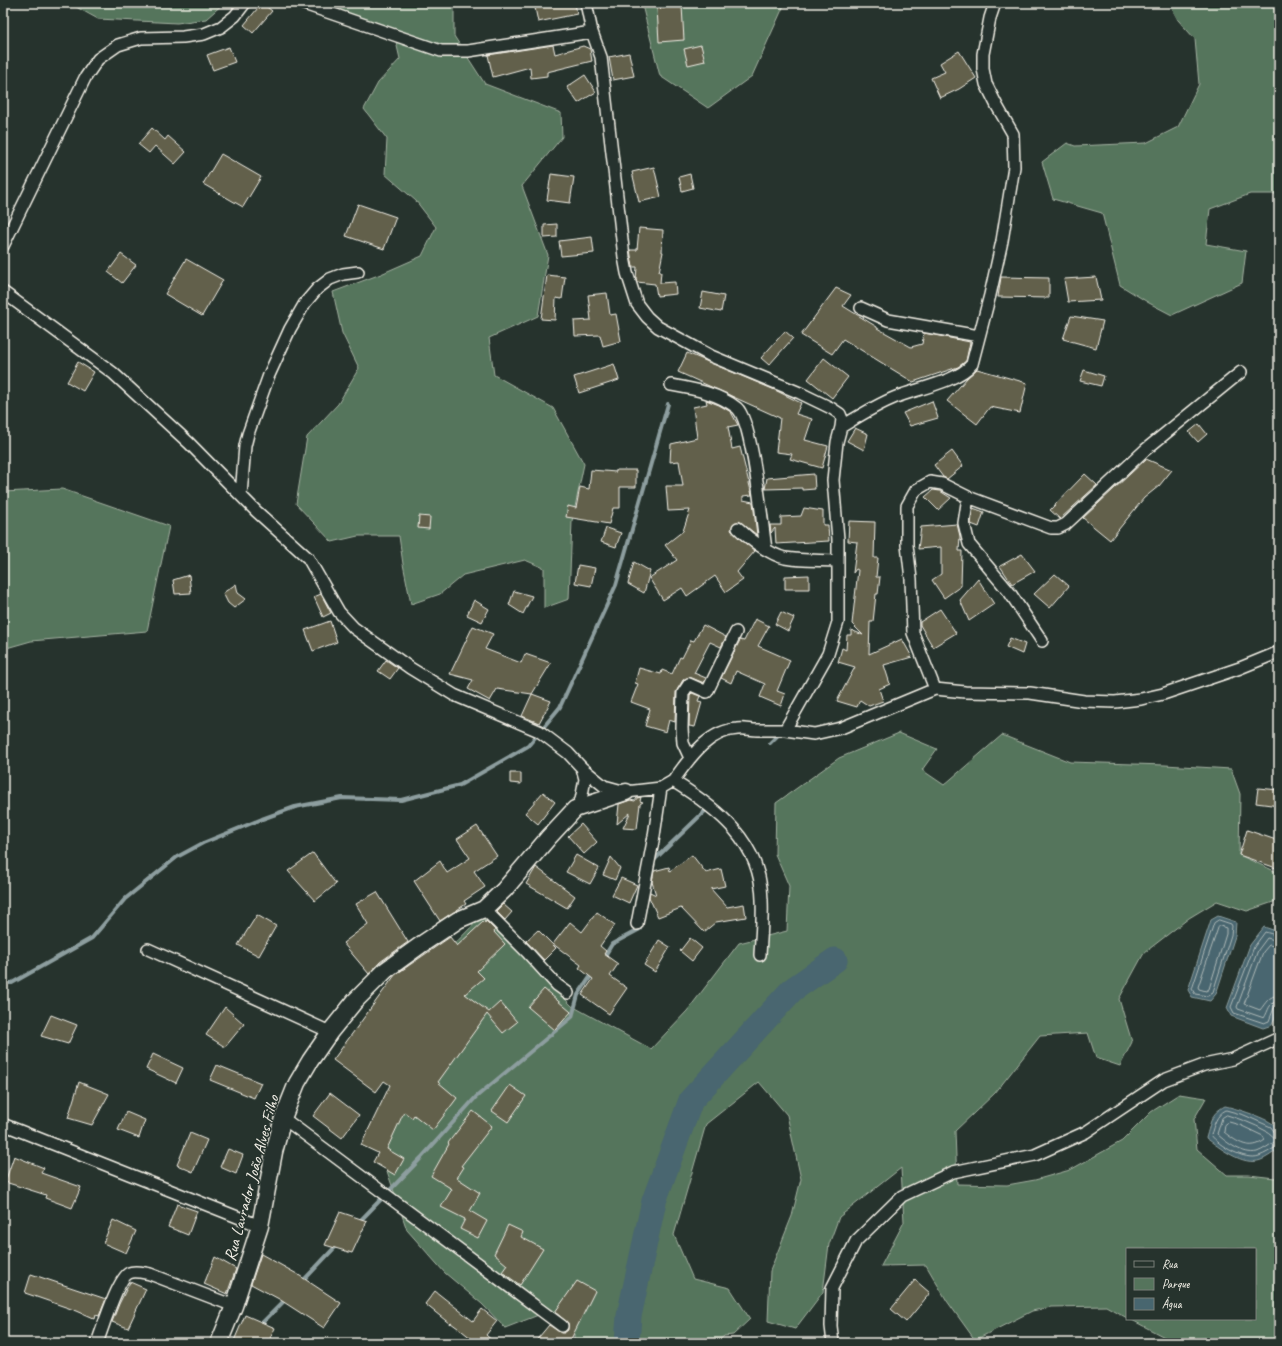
<svg xmlns="http://www.w3.org/2000/svg" width="1282" height="1346" font-family="Caveat,sans-serif">
	<rect width="100%" height="100%" fill="#26332d"/>
	<filter id="ink" filterUnits="userSpaceOnUse"><feTurbulence type="fractalNoise" baseFrequency=".025" numOctaves="2"/><feDisplacementMap in="SourceGraphic" scale="8" xChannelSelector="R" yChannelSelector="G"/><feConvolveMatrix kernelMatrix="1 2 1 2 8 2 1 2 1" color-interpolation-filters="sRGB"/></filter>
	<g filter="url(#ink)">
		<path fill="#55745c" stroke="#a4b2a2" d="M69,3H224L206,19L177,23L98,19Z
			M329,3H454V36L485,84L561,113L562,137L522,186L548,255L538,316L489,338L494,375L553,408L584,464L572,521L569,599L544,608V568L525,560L463,575L440,594L411,604L403,564L399,536H358L332,542L296,504L307,437L338,404L359,368L342,333L333,292L381,274L422,256L436,227L416,201L385,174L387,139L364,109L378,83L400,59L394,33L339,14Z
			M641,3H785L752,76L708,108L660,76L643,9Z
			M1169,3H1279V194H1250L1210,209L1206,244L1246,251L1242,283L1172,315L1149,303L1120,285L1102,213L1053,199L1042,162L1067,143L1075,146L1146,143L1178,127L1199,84L1195,39L1178,20Z
			M62,489L169,526L147,631L31,641L3,649V492Z
			M899,733L937,749L922,770L944,785L1002,735L1070,762L1165,765L1231,769L1240,794L1239,855L1279,873V900L1247,911L1217,901L1189,918L1144,953L1119,999L1132,1042L1120,1066L1096,1058L1088,1033L1040,1036L995,1093L955,1131L957,1184L1007,1185L1035,1180L1070,1170L1122,1141L1151,1112L1179,1094L1206,1098L1194,1119L1197,1149L1227,1175H1249L1275,1178L1279,1174V1343H1172L1170,1340L1130,1319H1255V1249H1127V1318L1106,1306L1051,1307L1032,1311L975,1340L947,1301L926,1265L881,1266L904,1222L901,1168L839,1217L829,1244L823,1292L795,1329L768,1321L770,1271L792,1216L801,1179L787,1115L759,1082L706,1124L674,1235L693,1279L730,1288L750,1319L733,1335L724,1336L716,1343H574V1330L541,1314L505,1328L482,1304L445,1273L407,1230L387,1171L379,1127L428,971L483,915L572,1006L651,1049L687,1011L739,943L787,931L789,886L775,854L776,803L839,758Z"/>
		<path fill="#48666f" stroke="#8d9e9f" d="M1218,916L1236,922L1235,936L1216,994L1210,1001L1192,997L1188,990L1211,920Z
			M1264,927L1279,932V1006L1272,1025L1263,1028L1231,1016L1227,1008L1250,945Z
			M1225,1106C1235,1108 1270,1119 1275,1126C1281,1133 1279,1142 1277,1150C1272,1154 1266,1158 1261,1160C1243,1167 1219,1147 1206,1138C1211,1122 1210,1114 1225,1106Z"/>
		<g fill="none" stroke-linecap="round" stroke-linejoin="round">
			<path stroke="#afb9b8" stroke-width="1" d="M1219,920L1231,924L1232,926L1231,935L1213,992L1208,996L1195,994L1192,989L1214,923Z
				M1220,926L1226,928V934L1209,989L1206,991L1199,989L1198,987L1218,928Z
				M1279,936L1265,932L1254,947L1231,1007L1234,1013L1264,1023L1269,1021L1274,1008L1279,1006
				M1279,941L1267,938L1258,950L1237,1007L1238,1009L1264,1018C1269,1011 1268,1002 1279,1001
				M1279,947L1269,945L1263,952L1244,1004L1260,1010C1266,1003 1268,996 1279,995
				M1227,1115C1240,1119 1254,1124 1266,1131C1270,1133 1272,1136 1276,1139V1141C1271,1144 1263,1150 1257,1152C1243,1155 1227,1143 1217,1134L1222,1118Z
				M1229,1122L1240,1125L1263,1136L1265,1140C1250,1151 1238,1143 1224,1132L1225,1125Z
				M1279,1133H1275L1271,1127L1244,1115L1226,1110C1216,1115 1214,1125 1211,1135C1219,1146 1245,1161 1259,1156C1265,1154 1271,1150 1276,1147L1279,1146"/>
			<path stroke="#8d9e9f" stroke-width="4" d="M770,743L781,732
				M652,862L706,810
				M603,959L612,944L640,929L641,923
				M3,983H12L92,938L125,899L177,857L203,843L262,819L295,807L342,798L401,800L460,785L528,746L560,707L616,585L668,404
				M358,1223L421,1158L476,1097L572,1017L578,995L593,973
				M302,1282L338,1244
				M260,1325L286,1299"/>
			<path stroke="#48666f" stroke-width="25" d="M627,1343L629,1316L654,1201L691,1100L792,990L835,960"/>
		</g>
		<path fill="#62614c" stroke="#f4f1e8" d="M262,3L272,11L253,33L244,25Z
			M534,3H575L577,14L538,22Z
			M682,6L684,40L659,42L657,8Z
			M553,45L555,54L583,46L590,49L592,61L547,72V76L531,78L530,67L493,77L488,55Z
			M701,45L705,61L688,65L684,49Z
			M229,47L235,62L213,70L207,55Z
			M959,51L976,78L959,89L940,98L931,78L945,72L940,63Z
			M629,53L634,76L613,80L609,57Z
			M585,75L596,92L578,103L567,87Z
			M152,128L165,140L168,136L186,152L175,164L155,146L149,153L138,144Z
			M221,154L261,177L243,207L203,184Z
			M654,167L661,197L639,202L632,172Z
			M551,174L574,177L570,203L547,200Z
			M690,174L693,188L682,191L679,177Z
			M358,204L396,217L384,249L346,236Z
			M557,224V237L544,238V225Z
			M639,228L663,230L662,252H663L659,272H661L660,283L675,282L676,294L657,296L655,284L637,282L636,279L637,267H633L630,250H637Z
			M592,237L594,253L561,256L559,241Z
			M121,254L136,265L122,283L108,272Z
			M186,259L223,280L202,316L165,294Z
			M547,275L565,277L562,299L556,298L555,320L541,319Z
			M1001,277L1049,278V298L998,297Z
			M1096,277L1101,300L1068,302L1064,279Z
			M836,288L851,295L843,306L877,327V328L911,347L922,344L924,333L970,342L966,361L958,367L913,382L843,339L832,354L801,335Z
			M703,292L724,296L721,312L700,308Z
			M607,293L610,315L616,314L621,341L603,346L600,335L575,336L574,321L591,320L588,295Z
			M1071,316L1103,321L1096,348L1063,339Z
			M785,331L793,338L769,365L761,358Z
			M687,353L775,390L801,403L796,414L812,419L805,440L828,446L822,468L790,459L792,454L776,452L780,418L678,372Z
			M824,358L848,377L832,398L808,379Z
			M78,362L94,372L83,391L67,382Z
			M614,364L619,380L579,393L574,377Z
			M977,369L1027,383L1020,413L990,407L977,424L947,401L967,378Z
			M1084,370L1104,376L1101,386L1080,381Z
			M706,400L719,405L731,412L738,425L728,427L732,449L740,447L752,495L743,496V500L753,502L757,535L739,521L733,524L731,530L738,537L755,551L737,572L743,580L726,592L715,576L687,596L682,588L663,600L649,578L677,560L665,545L683,531L690,510L668,511L666,486H683L679,461L670,462L671,444L697,438L693,407L707,404Z
			M932,401L938,418L910,426L903,413Z
			M1199,424L1207,434L1198,442L1189,432Z
			M855,428L868,434L864,450L847,441Z
			M952,451L963,466L947,479L943,477L934,465Z
			M1146,459L1172,470L1159,486L1144,498L1110,540L1083,518Z
			M591,470L616,472V470H636V487H620V508H613L609,524L566,517L568,506L576,508L580,487L589,489Z
			M814,474L815,489L802,490V488L765,489L767,478Z
			M1085,474L1097,485L1060,519L1050,510Z
			M933,490L940,491L951,498L938,510L925,497Z
			M804,508L823,511V525H828L829,541L776,544L775,528L771,533L770,525H781V517L801,516Z
			M973,508L984,512L979,527L971,524Z
			M419,516L430,517L429,529L418,528Z
			M849,521L875,522L874,558H878L876,577H880L878,594H876L873,622H870L869,654L902,639L912,657L884,665L890,684L879,689L883,701L869,706L860,700L857,707L837,701L855,667L838,662L842,648L846,650L847,635H851V630L863,635L852,624L858,570L856,569L853,573L857,542L848,541Z
			M957,524L960,536L959,551H962L961,586L944,598L932,580L941,574V547L918,549L921,527Z
			M606,528L621,533L616,547L601,542Z
			M1022,554L1035,571L1012,584L1000,566Z
			M634,562L650,571L644,593L628,584Z
			M578,565L595,568L591,586L575,583Z
			M1055,574L1069,586L1050,608L1034,594Z
			M189,575L191,593L175,594L173,580Z
			M809,575V589H785V576Z
			M978,579L994,604L969,621L960,600Z
			M236,584L238,593L246,599L234,608L228,603L223,593Z
			M514,591L532,596L523,614L509,605Z
			M321,594L331,613L323,617L314,597Z
			M474,600L489,609L482,622L467,615Z
			M940,609L956,633L933,647L920,625V622Z
			M781,612L794,618L788,631L775,624Z
			M755,619L769,626L758,646L790,660L777,691L785,694L781,706L760,697L765,684L736,671L731,683L721,678L740,640L744,641Z
			M330,621L337,642L313,651L305,630Z
			M703,625L726,637L721,647L710,642L694,673L706,678L704,683L689,677L683,680L676,692L675,722L669,720L666,732L645,726L650,709L631,702L638,684L635,683L639,668L661,674L662,670L672,674L680,657L682,658L691,640L694,641Z
			M473,626L493,634L485,649L521,663L525,654L551,663L532,694L497,689L490,701L468,689L473,680L450,674Z
			M1010,638L1025,644L1022,654L1006,647Z
			M386,660L398,668L390,679L378,671Z
			M692,693L700,696L698,701L702,702L695,727L689,726L690,695Z
			M532,694L551,701L539,723L522,716Z
			M510,773H521V784L510,783Z
			M1258,788L1279,790V806L1256,803Z
			M543,792L555,802L538,824L525,813Z
			M641,797L640,801L643,802L640,804L637,829L623,828L630,813L617,824L619,804L630,800L635,801L637,798Z
			M581,824L597,842L584,854L568,836Z
			M477,826L497,856L474,871L485,887L464,901L466,904L440,921L414,881L440,861L447,873L470,858L457,839Z
			M1247,830L1279,841V869L1239,855Z
			M313,853L336,884L315,901L288,871Z
			M576,855L599,868L590,884L566,872Z
			M692,855L706,873L721,869L725,886L711,889L727,907L744,904L746,917L716,922L704,932L681,908L658,917L649,897L650,892L656,895L652,882L654,871L669,867L670,871Z
			M611,857L620,868L615,880L603,875Z
			M536,867L575,896L567,908L526,884Z
			M621,878L637,885L629,903L612,895Z
			M377,892L408,942L380,962L369,974L343,943L368,924L356,904Z
			M503,904L512,912L505,920L496,911Z
			M597,912L615,925L600,946L606,951L604,954L618,964L610,976L627,988L609,1014L582,995L593,979L579,968L581,965L553,944L570,922L582,932Z
			M257,915L276,926L259,956L238,945Z
			M484,921L485,923L486,921L495,930L494,932L505,944L477,971L484,978L465,994L489,1012L500,1002L517,1022L503,1033L487,1014L438,1082L457,1098L433,1130L414,1115L412,1118L404,1112L387,1149L404,1159L395,1175L373,1162L378,1153L361,1145L390,1085L384,1081L376,1092L333,1060L395,975L450,937L457,946Z
			M538,930L556,948L544,960L526,941Z
			M690,938L702,948L692,961L680,951Z
			M659,940L670,947L655,972L644,965Z
			M544,989L571,1012L555,1030L528,1007Z
			M225,1007L244,1024L225,1047L206,1035Z
			M51,1015L77,1025L68,1044L41,1036Z
			M153,1054L183,1068L176,1083L146,1069Z
			M217,1065L261,1083L254,1098L210,1080Z
			M79,1082L109,1094L92,1125L68,1118Z
			M510,1085L526,1096L508,1122L492,1111Z
			M330,1093L359,1115L342,1138L313,1116Z
			M473,1111L492,1126L461,1166L464,1167L457,1178L480,1193L470,1211L487,1221L478,1238L460,1229L465,1219L441,1207L452,1189L431,1176L449,1144L448,1143Z
			M126,1112L145,1120L139,1138L118,1130Z
			M190,1133L207,1140L193,1172L177,1165Z
			M228,1149L243,1155L236,1174L220,1167Z
			M14,1156L44,1168L41,1173L81,1187L72,1208L45,1198L46,1195L5,1182Z
			M177,1204L197,1211L188,1235L168,1227Z
			M340,1212L367,1221L352,1253L325,1245Z
			M113,1220L136,1231L126,1253L103,1243Z
			M508,1225L523,1232L521,1237L543,1249L520,1285L502,1272L507,1265L494,1254Z
			M261,1254L297,1274L341,1303L324,1328L279,1299L251,1284Z
			M215,1257L236,1269L227,1294L204,1284Z
			M31,1274L106,1299L99,1316L96,1315L95,1319L77,1311L25,1293Z
			M915,1280L930,1293L906,1322L891,1309Z
			M577,1281L595,1291L569,1343H534L549,1325L561,1333H564L568,1330V1323L555,1312Z
			M130,1282L146,1289L128,1328L112,1322L119,1304Z
			M435,1291L473,1321L482,1309L497,1321L486,1335L495,1343H477L462,1331L451,1323L450,1324L425,1304Z
			M245,1315L275,1328L268,1343H233Z"/>
		<g fill="none" stroke-linecap="round" stroke-linejoin="round">
			<defs>
				<path id="street" d="M301,3L441,51H468L592,32
					M586,3L592,32L601,57L624,257L627,273L637,304L647,317L658,327L711,356L800,393L831,408L840,414L842,419L841,427L837,442L833,480L838,539V622L828,654L785,730C775,730 766,730 757,730C751,730 744,728 738,729C708,730 689,759 673,781
					M3,246L85,78L98,59L118,45L141,38L183,37L204,34L221,27L235,16L245,3
					M3,292L113,373L189,443L256,511L308,558L339,612L354,628L410,668L454,695L539,731L568,753L582,768L585,779L581,800L575,809
					M861,308L888,320L979,336
					M671,385C694,389 718,393 737,408C753,422 762,524 766,549
					M841,427C859,416 876,405 896,397C917,389 959,381 972,364L990,295L1002,241L1014,167L1013,134L997,106L986,84L983,69V54L990,18L995,3
					M241,495L245,446L248,434L269,375L290,329L305,303L317,289L330,279L343,274L358,272
					M968,497L964,523L969,544L1010,593L1042,641
					M738,528C748,538 770,555 785,558C802,561 820,560 837,561
					M935,689L913,633L911,579L907,545V506L916,490L930,482L942,484L968,497L1051,528H1058L1066,524L1145,450L1241,372
					M785,730L814,734L841,728L935,689L965,692L1030,693L1084,701L1115,702L1141,699L1163,694L1240,668L1279,652
					M690,758L683,743L682,728L683,693L689,684L707,692L736,632
					M582,768L604,786L626,792L661,788L673,781C718,809 761,842 762,900C763,919 761,937 760,955
					M484,909L527,952L557,985L568,993
					M637,924L654,836L661,788
					M148,949L330,1032
					M283,1118L562,1326
					M5,1125L260,1226
					M97,1343C102,1330 118,1278 129,1273C135,1270 144,1273 150,1274L234,1306
					M833,1343L831,1326L832,1288L856,1241L902,1196L953,1172L1035,1155L1086,1132L1164,1080L1204,1065L1233,1059L1279,1038"/>
				<path id="secondary" d="M219,1343L234,1306L260,1226L274,1152L283,1118L297,1083L310,1061L330,1032L355,1001L386,970L422,944L458,920L484,909L504,890L549,837L575,809L626,792"/>
			</defs>
			<use href="#street" stroke="#f4f1e8" stroke-width="14"/>
			<use href="#secondary" stroke="#f4f1e8" stroke-width="19"/>
			<use href="#street" stroke="#26332d" stroke-width="11"/>
			<use href="#secondary" stroke="#26332d" stroke-width="16"/>
		</g>
	</g>
	<g text-anchor="middle" stroke-width="3" stroke-linejoin="round" paint-order="stroke">
		<g font-size="17" fill="#f4f1e8" stroke="#26332d">
			<text transform="translate(251 1178) rotate(-75)" y="6">Rua Lavrador João Alves Filho</text>
		</g>
	</g>
	<rect width="1282" height="1346" fill="none" stroke="#26332d" stroke-width="16"/>
	<rect x="8" y="8" width="1266" height="1330" fill="none" stroke="#f4f1e8" stroke-width="1.5" filter="url(#ink)"/>
	<rect x="1126" y="1248" width="130" height="72" fill="#26332d" stroke="#787f78"/>
	<rect x="1134" y="1261" width="20" height="6" fill="#26332d" stroke="#787f78"/>
	<text x="1162" y="1268" font-size="12" fill="#f4f1e8">Rua</text>
	<rect x="1134" y="1278" width="20" height="12" fill="#55745c" stroke="#787f78"/>
	<text x="1162" y="1288" font-size="12" fill="#f4f1e8">Parque</text>
	<rect x="1134" y="1298" width="20" height="12" fill="#48666f" stroke="#787f78"/>
	<text x="1162" y="1308" font-size="12" fill="#f4f1e8">Água</text>
</svg>
